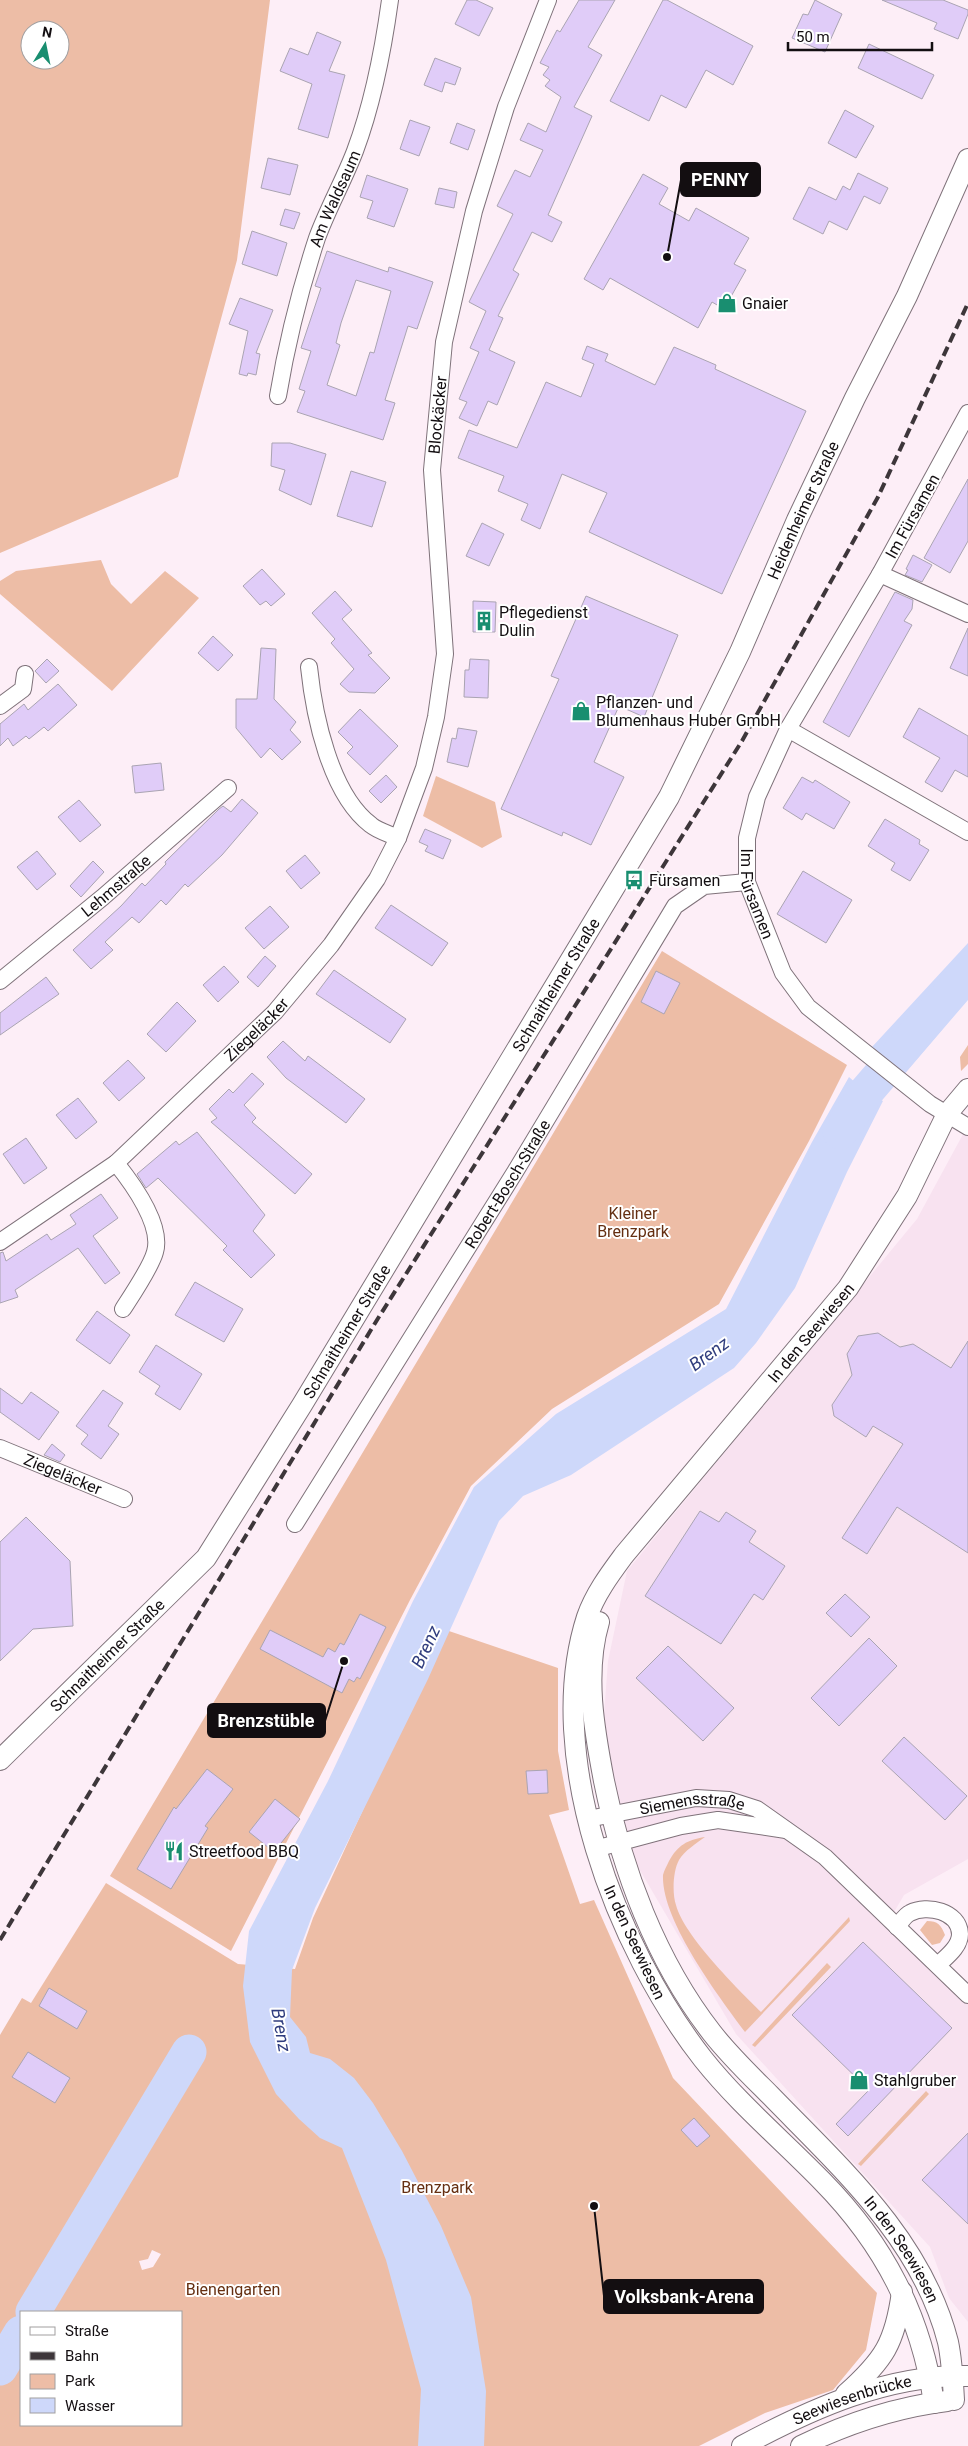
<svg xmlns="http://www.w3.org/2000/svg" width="968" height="2446" font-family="Roboto,sans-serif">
	<rect width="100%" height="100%" fill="#fdeef7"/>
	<path fill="#f8e2f0" d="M968,1125V1859L904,1895L890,1919L968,1989V2322L949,2298L930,2247L736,2034L631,1855L602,1742L608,1661L627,1571L917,1219Z"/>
	<path fill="#edbda6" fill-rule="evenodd" d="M0,0H270L237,260L178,477L0,553ZM30,30H60V60H30Z
		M101,560L111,584L131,604L165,571L199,598L112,691L0,594V581L16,571Z
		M436,776L495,802L502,837L482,848L423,816Z
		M662,951L847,1065L809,1141L719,1304L552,1409L471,1486L410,1600L231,1951L110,1876Z
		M968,1045V1064L961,1071L960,1057Z
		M446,1630L558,1668V1751L569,1810L549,1815L580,1904L594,1900L673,2078L877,2293L866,2350L833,2390L765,2413L699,2446H0V2035L22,1998L31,2003L106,1883L238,1964L295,1969L313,1918ZM152,2250L161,2254L153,2267L142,2270L139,2261L148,2259ZM21,2312H181V2425H21Z
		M705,1837C697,1843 684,1851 679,1860C673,1871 672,1893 676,1905C684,1936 738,1989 761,2012L849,1917L850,1921L745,2032C719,1997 661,1920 663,1875C664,1870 667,1866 669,1861C678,1845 687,1840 705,1837Z
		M927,1921C938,1921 941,1925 945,1935L940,1943L932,1945L920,1930Z
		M827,1963L831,1967L755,2047L752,2045Z
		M926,2091L929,2094L861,2166L858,2164Z"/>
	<path fill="#ced8fa" d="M968,943V999L905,1073L872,1047Z
		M849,1077L866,1092L883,1101L847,1172L795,1288L756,1343L734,1368L571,1475L523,1496L499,1521L428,1679L315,1908L292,1970L290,2017L306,2037L310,2053L330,2059L354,2078L373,2103L402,2151L441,2226L471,2297L486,2391L484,2446H418L421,2389L386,2260L342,2148L320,2138L299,2119L276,2094L250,2042L243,1986L249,1931L328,1781L413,1601L474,1487L556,1414L726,1309L812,1142Z"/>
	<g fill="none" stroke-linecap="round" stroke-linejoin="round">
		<path stroke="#ced8fa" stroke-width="35" d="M840,1132L866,1092L968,973
			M33,2312L189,2052
			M0,2368L21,2333"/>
	</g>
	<path fill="#e0ccf8" stroke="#aaa4b2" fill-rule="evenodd" d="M467,0H476L493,8L479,36L455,24Z
		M579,0H615L588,47L602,55L574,107L592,116L548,215L562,222L552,242L532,232L513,270L519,274L498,316L503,318L489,350L515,362L497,405L488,401L477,426L459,418L467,402L459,399L479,352L470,348L486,311L469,302L513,214L497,206L515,170L530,177L543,150L520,140L528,123L546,132L561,97L545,86L550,80L543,75L549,67L540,63L557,30L560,32Z
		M663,0H667L753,46L733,85L706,70L686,108L661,95L649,121L610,101Z
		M815,0L842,14L825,52L792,38L803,14L808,15Z
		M882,0H943L968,10V14L958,39L934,29L937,23Z
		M317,32L341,42L329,71L345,75L328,138L298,129L312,84L280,71L290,48L308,55Z
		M869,44L934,75L922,99L858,68Z
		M435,58L461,68L455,85L445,82L442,92L424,85Z
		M845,110L874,126L856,158L828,143Z
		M410,120L430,127L419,156L400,149Z
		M457,123L475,130L468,150L450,143Z
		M268,158L298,165L290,195L261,188Z
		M858,173L888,188L880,204L864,196L847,230L829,221L823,234L793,219L809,187L836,200L843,186L850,190Z
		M643,174L668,188L659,204L689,221L696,208L749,238L734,264L746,270L724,309L712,302L698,328L610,278L603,290L584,279Z
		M367,175L408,189L394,227L367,218L373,201L360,197Z
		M439,188L457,192L454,208L435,204Z
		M285,209L300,213L294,229L280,225Z
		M252,231L287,243L277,276L242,264Z
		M327,251L388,272L389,267L433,282L417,329L408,326L385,400L395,403L383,440L297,412L305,391L299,389L311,351L301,348L321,288L315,286ZM356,280L391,291L374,353L370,352L356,396L327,385L340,345L336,343L341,323Z
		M240,298L273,310L256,353L260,354L256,375L248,373L247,376L239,374L248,331L229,324Z
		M587,346L608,354L605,361L655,385L674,347L716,365L715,369L806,411L722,594L589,532L607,493L562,474L540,529L521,520L528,504L498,491L504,476L458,458L469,430L517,448L546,382L581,397L594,364L582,359Z
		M272,443H290L326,454L311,505L279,490L285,470L271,466Z
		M351,471L386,482L372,527L337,516Z
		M968,479V541L950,573L924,558Z
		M482,523L504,534L489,566L466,556Z
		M913,555L932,565L922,582L905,575L908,570L906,569Z
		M262,569L285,594L271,606L266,601L260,605L243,586Z
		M335,591L352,610L342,619L372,653L368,655L390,678L375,693L349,692L340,684L354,669L331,643L335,639L312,613Z
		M895,592L913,600L912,609L904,621L912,625L849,737L823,722Z
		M586,596L678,635L644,717L619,706L594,762L624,777L591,845L563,832L562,836L501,809L559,679L551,676Z
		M473,601L496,602L495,632H473Z
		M968,628V676L950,668Z
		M213,636L233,655L218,671L198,653Z
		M261,648L276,649L274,699L296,722L290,730L301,742L282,760L270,748L261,758L236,728V699H257Z
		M47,659L59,671L46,683L35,671Z
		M470,659L489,660L488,698L464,697L465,670H469Z
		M58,684L77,705L48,731L44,727L29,739L26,736L13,746L8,738L0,746V724L24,704L28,710Z
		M919,708L968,736V777L955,770L942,792L925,782L940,758L903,737Z
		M360,709L398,746L370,775L347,753L353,747L338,732Z
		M458,728L477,731L468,767L447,762L452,738L456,739Z
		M161,763L164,790L135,793L132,766Z
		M386,775L397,787L381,803L369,791Z
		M802,777L813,783L815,780L850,802L834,829L806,813L802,820L783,808Z
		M242,799L258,813L222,855L188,887L185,884L166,905L161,900L139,923L132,917L105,942L113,950L91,969L73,950L121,906L142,883L145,886L166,864L165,862L219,809L223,806L231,812Z
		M79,800L101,825L80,842L58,817Z
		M885,819L920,840L919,844L929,850L910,881L891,870L895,863L868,846Z
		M425,829L451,840L443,859L425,851L428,846L419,842Z
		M37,851L56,874L37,890L17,867Z
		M305,855L320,873L301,889L286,871Z
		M93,861L104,872L81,897L70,886Z
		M803,871L852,900L826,943L777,914Z
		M391,905L448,943L432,966L375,928Z
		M270,906L289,927L264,949L245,928Z
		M265,956L276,966L258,987L247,977Z
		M224,966L239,982L218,1002L203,985Z
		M334,970L406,1019L390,1043L316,994Z
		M656,971L680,983L664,1014L641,1002Z
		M46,977L59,994L0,1035V1013Z
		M177,1002L196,1021L166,1052L147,1034Z
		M283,1041L305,1061L308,1056L365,1099L346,1123L286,1078L267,1057Z
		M128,1060L145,1078L119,1101L103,1083Z
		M252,1073L264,1084L244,1105L256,1118L252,1122L312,1174L295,1194L211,1122L217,1118L209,1109L229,1089L233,1093Z
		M78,1098L97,1122L76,1139L56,1115Z
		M197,1132L265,1215L253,1231L275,1255L251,1278L223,1250L227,1246L158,1178L146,1188L137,1174L176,1141L179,1145Z
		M26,1138L47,1168L24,1184L3,1154Z
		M101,1194L118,1218L93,1236L120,1273L105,1284L78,1248L15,1290L18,1297L0,1303V1253L3,1252L6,1261L47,1234L51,1240L76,1224L70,1215Z
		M195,1282L243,1309L224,1342L175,1315Z
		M97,1311L130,1335L110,1364L76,1340Z
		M878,1333L900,1347L913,1344L951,1368L968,1341V1553L897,1507L867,1554L842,1538L903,1444L873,1426L866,1437L834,1416L832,1405L852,1375L847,1354L858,1336Z
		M156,1345L202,1374L180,1410L155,1394L160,1386L139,1372Z
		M0,1388L22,1404L31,1392L59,1412L39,1440L0,1412Z
		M103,1390L123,1403L108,1426L119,1434L101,1459L81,1444L88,1435L76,1426Z
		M52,1444L65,1455L60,1462L44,1455Z
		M700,1511L719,1522L726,1512L756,1531L749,1542L785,1566L763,1600L754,1594L721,1644L645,1596Z
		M26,1517L70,1561L73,1626L33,1629L0,1661V1542Z
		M845,1594L870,1617L851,1637L826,1613Z
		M360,1614L386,1627L360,1679L357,1677L354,1682L349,1679L342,1693L260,1649L270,1630L323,1657L328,1648L335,1652L340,1643L344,1645Z
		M869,1638L897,1666L839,1726L811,1698Z
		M668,1646L734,1708L703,1741L636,1678Z
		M904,1737L967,1796L945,1820L882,1761Z
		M207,1769L233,1789L205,1826L208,1828L171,1889L137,1869L174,1807L176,1809Z
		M547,1770L548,1793L528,1794L526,1771Z
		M275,1799L300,1819L274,1852L249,1832Z
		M863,1942L952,2028L848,2136L836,2124L869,2090L792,2015Z
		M49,1988L87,2011L77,2029L39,2006Z
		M28,2052L70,2078L55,2103L12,2077Z
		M694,2118L710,2136L697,2147L681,2130Z
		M968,2133V2224L922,2180Z"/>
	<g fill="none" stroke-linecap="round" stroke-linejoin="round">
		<defs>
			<g id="minor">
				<path id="s1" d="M278,396C287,342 300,290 317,238C328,208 344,180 355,151C373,103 383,51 390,0"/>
				<path id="s2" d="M968,413L880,574L788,729L757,797L747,838V882L783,973L808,1007L930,1104L968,1127"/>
				<path d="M880,574L968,614"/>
				<path d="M309,667C314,715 330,794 371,825C378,831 390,834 398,838"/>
				<path d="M0,706L23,689L25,674"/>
				<path d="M788,729L968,832"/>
				<path id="s3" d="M0,981L103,897L228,788"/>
				<path d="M116,1163C132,1183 163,1225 155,1252C151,1267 132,1295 123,1309"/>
				<path id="s4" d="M0,1242L116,1163L275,1012L331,945L377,879L398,838L424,768L436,717L445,654L432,470L444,342L474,211L506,107L548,0"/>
				<path id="s5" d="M0,1448L124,1499"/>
				<path id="s6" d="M295,1524L515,1172L675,906L704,886L747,882"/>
				<path id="s7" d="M588,1819L696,1798L729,1800L757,1809L825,1857L968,1995"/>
				<path d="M595,1849L681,1826L718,1820L786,1830"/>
				<path d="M897,1927C901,1922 905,1915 910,1913C927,1904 959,1911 960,1934C960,1947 946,1957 938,1965"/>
			</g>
			<g id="tertiary">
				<path id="s8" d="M599,1622C584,1673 594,1729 604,1781C622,1870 656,1961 712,2033C730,2056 750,2075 770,2095C841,2168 922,2240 948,2342C952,2361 953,2381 954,2400"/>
				<path id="s9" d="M0,1760L206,1558L302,1405L669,797L740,652L797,520L855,398L907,296L968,159"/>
				<path d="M846,2394C884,2360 895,2343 902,2292"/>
				<path id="s10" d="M934,2403C921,2315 884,2244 822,2181C782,2140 738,2103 703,2059C617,1949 542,1756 587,1617C595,1594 610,1574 624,1555L848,1288L907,1196L947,1114L968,1089"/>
				<path id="s11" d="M742,2446C811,2409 888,2374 968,2376"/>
				<path d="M801,2446C846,2424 898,2407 947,2401"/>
			</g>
		</defs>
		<use href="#minor" stroke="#7f727a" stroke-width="18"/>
		<use href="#tertiary" stroke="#7f727a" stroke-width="22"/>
		<use href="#minor" stroke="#fff" stroke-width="16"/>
		<use href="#tertiary" stroke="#fff" stroke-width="20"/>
		<path stroke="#3d363a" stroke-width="4" stroke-dasharray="10 5" stroke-linecap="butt" d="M0,1940L377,1320L742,741L878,497L968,303"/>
	</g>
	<defs>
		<symbol id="shop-bare" viewBox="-9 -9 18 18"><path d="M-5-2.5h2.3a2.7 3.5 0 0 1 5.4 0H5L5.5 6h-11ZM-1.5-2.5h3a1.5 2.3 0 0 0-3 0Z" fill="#198e70" stroke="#fff" stroke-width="2.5" paint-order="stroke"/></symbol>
		<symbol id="building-bare" viewBox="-9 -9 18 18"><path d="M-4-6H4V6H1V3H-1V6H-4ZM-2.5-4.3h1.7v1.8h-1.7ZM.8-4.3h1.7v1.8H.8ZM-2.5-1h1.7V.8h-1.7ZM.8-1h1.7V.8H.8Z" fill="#198e70" stroke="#fff" stroke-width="2.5" paint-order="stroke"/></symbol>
		<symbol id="bus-bare" viewBox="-9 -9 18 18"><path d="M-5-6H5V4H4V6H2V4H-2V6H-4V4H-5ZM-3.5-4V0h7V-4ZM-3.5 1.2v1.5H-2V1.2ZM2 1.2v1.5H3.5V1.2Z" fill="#198e70" stroke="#fff" stroke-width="2.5" paint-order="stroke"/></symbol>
		<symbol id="restaurant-bare" viewBox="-9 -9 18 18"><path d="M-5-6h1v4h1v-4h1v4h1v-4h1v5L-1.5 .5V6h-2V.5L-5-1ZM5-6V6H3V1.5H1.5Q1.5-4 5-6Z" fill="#198e70" stroke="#fff" stroke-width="2.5" paint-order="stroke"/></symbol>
	</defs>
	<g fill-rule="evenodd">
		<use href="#shop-bare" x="713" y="289" width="28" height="28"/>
		<use href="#building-bare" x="470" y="607" width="28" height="28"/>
		<use href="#shop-bare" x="567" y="697" width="28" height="28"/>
		<use href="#bus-bare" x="620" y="866" width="28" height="28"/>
		<use href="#restaurant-bare" x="160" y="1837" width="28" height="28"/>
		<use href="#shop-bare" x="845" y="2066" width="28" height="28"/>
	</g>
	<g text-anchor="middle" stroke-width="4" stroke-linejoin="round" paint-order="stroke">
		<g font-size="16" fill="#130e11" stroke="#fff">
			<text dy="6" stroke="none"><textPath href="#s1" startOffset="206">Am Waldsaum</textPath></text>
			<text dy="6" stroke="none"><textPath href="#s4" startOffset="1004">Blockäcker</textPath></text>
			<text dy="6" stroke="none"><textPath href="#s9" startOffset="1496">Heidenheimer Straße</textPath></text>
			<text transform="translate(912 516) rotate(-61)" y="6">Im Fürsamen</text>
			<text dy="6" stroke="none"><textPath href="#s3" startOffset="150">Lehmstraße</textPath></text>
			<text dy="6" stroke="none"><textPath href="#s2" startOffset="538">Im Fürsamen</textPath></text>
			<text dy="6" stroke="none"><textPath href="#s9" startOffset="960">Schnaitheimer Straße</textPath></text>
			<text dy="6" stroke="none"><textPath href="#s4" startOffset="334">Ziegeläcker</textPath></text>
			<text dy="6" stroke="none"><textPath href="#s6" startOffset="401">Robert-Bosch-Straße</textPath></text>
			<text dy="6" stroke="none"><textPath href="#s9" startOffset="555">Schnaitheimer Straße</textPath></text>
			<text dy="6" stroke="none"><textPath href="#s10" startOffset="1259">In den Seewiesen</textPath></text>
			<text dy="6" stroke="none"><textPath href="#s5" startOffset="68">Ziegeläcker</textPath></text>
			<text dy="6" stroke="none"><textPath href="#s9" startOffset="150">Schnaitheimer Straße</textPath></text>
			<text dy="6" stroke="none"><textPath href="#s7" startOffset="106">Siemensstraße</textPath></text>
			<text transform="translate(635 1942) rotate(65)" y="6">In den Seewiesen</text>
			<text dy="6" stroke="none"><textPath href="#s8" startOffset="726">In den Seewiesen</textPath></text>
			<text dy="6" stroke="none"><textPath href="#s11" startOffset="120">Seewiesenbrücke</textPath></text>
		</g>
		<g font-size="16" fill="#130e11" stroke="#fff" text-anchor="start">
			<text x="742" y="309">Gnaier</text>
			<text x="499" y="618">Pflegedienst<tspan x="499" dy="18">Dulin</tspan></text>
			<text x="596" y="708">Pflanzen- und<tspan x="596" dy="18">Blumenhaus Huber GmbH</tspan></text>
			<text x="649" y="886">Fürsamen</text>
			<text x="189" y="1857">Streetfood BBQ</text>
			<text x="874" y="2086">Stahlgruber</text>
		</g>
		<g font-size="16" fill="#652f11" stroke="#fff">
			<text x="633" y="1219">Kleiner<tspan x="633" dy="18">Brenzpark</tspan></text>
			<text x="437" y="2193">Brenzpark</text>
			<text x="233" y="2295">Bienengarten</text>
		</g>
		<g font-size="18" font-style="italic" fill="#303d7e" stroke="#fff">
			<text transform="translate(709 1354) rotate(-36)" y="6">Brenz</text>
			<text transform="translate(426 1647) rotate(-65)" y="6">Brenz</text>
			<text transform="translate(281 2030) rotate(80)" y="6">Brenz</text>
		</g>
	</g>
	<path fill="none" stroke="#130e11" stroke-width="2" d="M667 257L681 180M344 1661L325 1721M594 2206L604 2296"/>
	<g fill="#130e11" stroke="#fff" stroke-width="2">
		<circle cx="667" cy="257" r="5"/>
		<circle cx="344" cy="1661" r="5"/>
		<circle cx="594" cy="2206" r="5"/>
	</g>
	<g fill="#130e11" stroke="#130e11" stroke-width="2">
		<rect x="681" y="163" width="79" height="33" rx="5"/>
		<rect x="208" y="1704" width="117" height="33" rx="5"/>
		<rect x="604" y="2280" width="159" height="33" rx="5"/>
	</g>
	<g font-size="18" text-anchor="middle" font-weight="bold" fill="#fff">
		<text x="720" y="186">PENNY</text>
		<text x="266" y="1727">Brenzstüble</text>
		<text x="684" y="2303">Volksbank-Arena</text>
	</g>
	<rect x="20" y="2311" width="162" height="115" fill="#ffffff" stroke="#a19fa0"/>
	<rect x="30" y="2327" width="25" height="8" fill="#ffffff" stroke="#a19fa0"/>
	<text x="65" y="2336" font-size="15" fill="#130e11">Straße</text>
	<rect x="30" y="2352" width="25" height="8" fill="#3d363a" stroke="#a19fa0"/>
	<text x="65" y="2361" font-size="15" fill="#130e11">Bahn</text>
	<rect x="30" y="2374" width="25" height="15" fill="#edbda6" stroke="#a19fa0"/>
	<text x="65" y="2386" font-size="15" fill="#130e11">Park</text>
	<rect x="30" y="2398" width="25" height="15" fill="#ced8fa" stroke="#a19fa0"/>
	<text x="65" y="2411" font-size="15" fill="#130e11">Wasser</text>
	<g transform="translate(45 45) rotate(10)"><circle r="24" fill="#ffffff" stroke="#a19fa0"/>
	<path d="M0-4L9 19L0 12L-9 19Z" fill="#198e70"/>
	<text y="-8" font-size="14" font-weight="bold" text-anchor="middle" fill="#130e11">N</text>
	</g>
	<path d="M788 42v8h144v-8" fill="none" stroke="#130e11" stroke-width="2.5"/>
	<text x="796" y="42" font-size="15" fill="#130e11" stroke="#ffffff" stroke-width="4" paint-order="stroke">50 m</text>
</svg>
